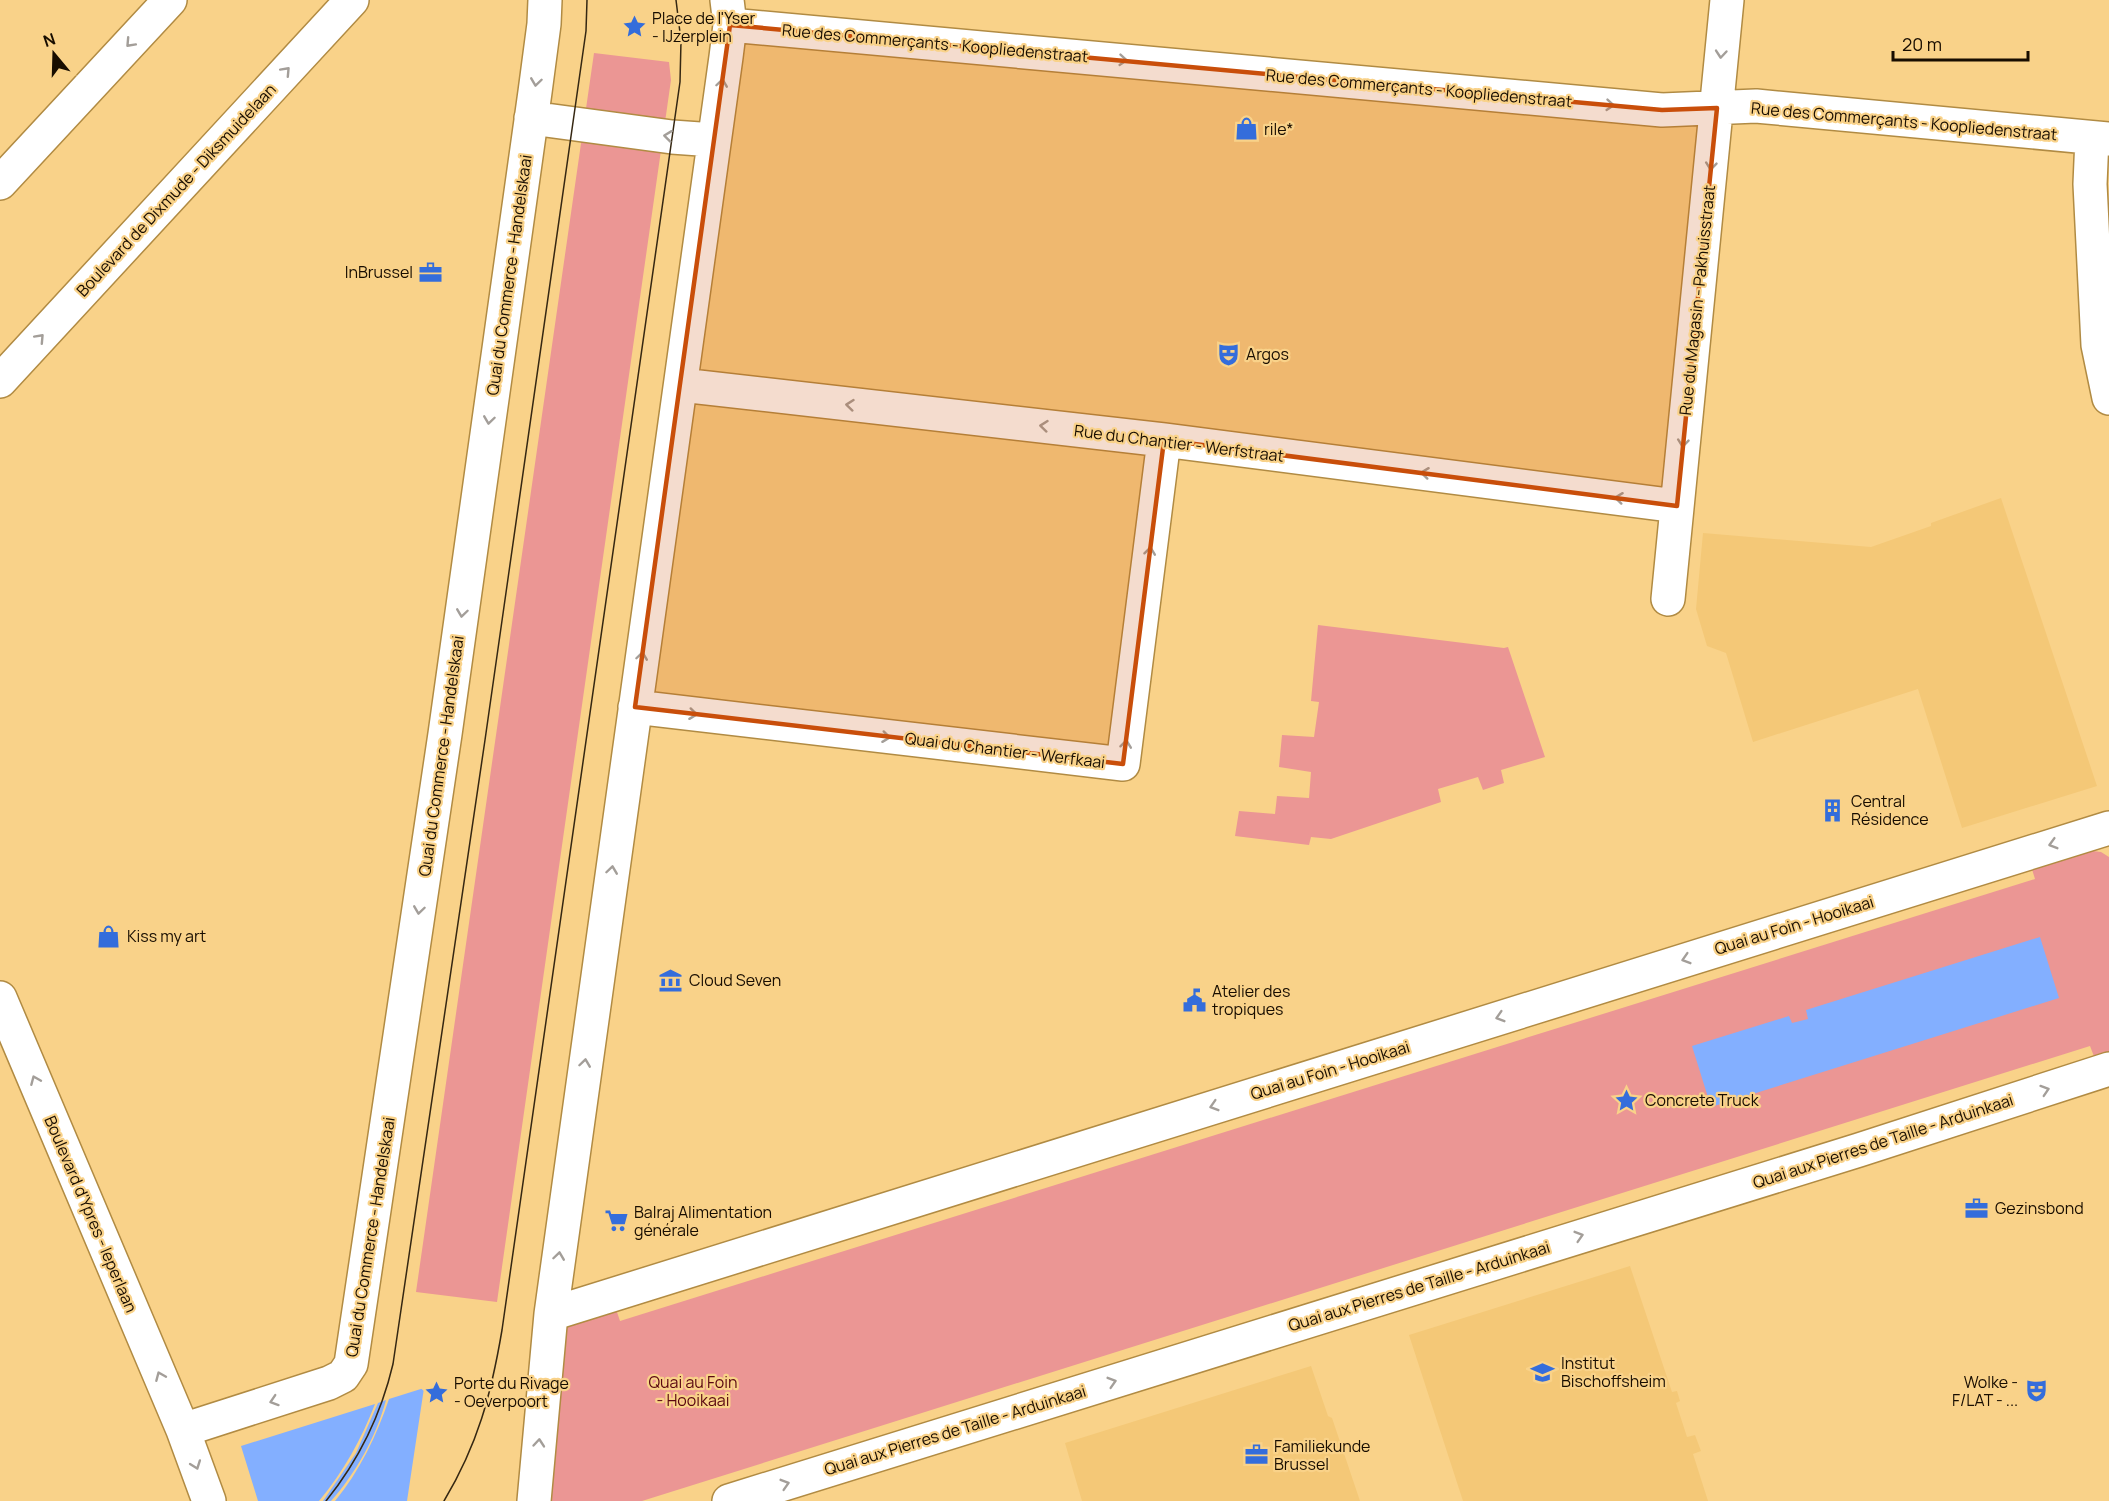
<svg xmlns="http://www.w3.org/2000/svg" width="2109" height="1501" font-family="Manrope,sans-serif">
	<rect width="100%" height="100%" fill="#f9d289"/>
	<path fill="#f4c877" d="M2001,498L2097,786L1962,828L1918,689L1753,742L1726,653L1707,646L1696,609L1703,533L1871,547L1931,526V523Z
		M1630,1266L1672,1392L1677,1391L1680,1401L1676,1403L1687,1437L1695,1435L1701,1451L1693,1454L1708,1501H1463L1409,1335Z
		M1311,1366L1328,1416L1332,1418L1360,1501H1082L1065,1443Z"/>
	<path fill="#eb9694" d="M594,53L669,62L671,80L497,1302L416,1292Z
		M1318,625L1504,648L1508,647L1545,757L1501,770L1504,783L1483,790L1478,777L1438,789L1441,802L1331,839L1311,837L1309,845L1235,836L1239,811L1275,814L1277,796L1309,798L1311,772L1279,767L1282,735L1314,737L1319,702L1311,701Z
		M2093,851L2101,852L2109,857V1054L2095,1059L2090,1046L642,1501H549L563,1333L570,1323L616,1309L620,1321L2035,879L2031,866L2079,853Z"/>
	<path fill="#83afff" d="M2040,937L2059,998L1711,1107L1692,1046L1789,1016L1792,1023L1808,1019L1806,1010Z
		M424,1388L407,1501H335C359,1472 377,1435 389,1399Z
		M386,1400C376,1437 356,1473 331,1501H323L356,1453L378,1403Z
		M375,1404C361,1440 344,1471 319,1501H258L241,1446Z"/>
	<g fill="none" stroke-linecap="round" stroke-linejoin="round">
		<defs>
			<path id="minor" d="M730,25L1662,110L1756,106L2109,139
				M531,118L672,137L714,140
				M2092,138L2090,184L2098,345L2109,398
				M0,183L170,0
				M0,381L352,0
				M681,385L1164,440L1677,506
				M1668,599L1727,0
				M635,707L1123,764L1164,440
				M0,998L183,1430L209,1501
				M551,1314L2109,828
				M183,1430L329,1383L343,1376L351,1364L445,734L535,92L544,24L545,0
				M534,1501L551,1314L726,57L730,25L727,0
				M729,1501L1859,1150L2109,1069"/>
		</defs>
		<use href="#minor" stroke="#b18b43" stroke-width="36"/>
		<use href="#minor" stroke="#fff" stroke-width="33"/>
		<path stroke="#352712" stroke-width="1.5" d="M326,1501C359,1460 381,1415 393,1364L485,740L586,31L587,0
			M444,1501C478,1444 491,1395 502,1330L680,82L681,41L676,0"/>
	</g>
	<defs><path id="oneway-chevron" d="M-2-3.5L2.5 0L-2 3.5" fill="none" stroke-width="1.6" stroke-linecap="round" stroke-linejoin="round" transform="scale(1.5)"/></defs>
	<g stroke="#a39e99">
		<use href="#oneway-chevron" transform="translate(130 43) rotate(133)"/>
		<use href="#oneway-chevron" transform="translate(1721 54) rotate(95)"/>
		<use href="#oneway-chevron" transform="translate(1123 60) rotate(5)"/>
		<use href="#oneway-chevron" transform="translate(286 71) rotate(-47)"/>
		<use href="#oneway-chevron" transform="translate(536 82) rotate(98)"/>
		<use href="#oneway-chevron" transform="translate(722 83) rotate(-82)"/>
		<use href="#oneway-chevron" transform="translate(1610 105) rotate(5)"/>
		<use href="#oneway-chevron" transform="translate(668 136) rotate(-173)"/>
		<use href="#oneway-chevron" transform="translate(1711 166) rotate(96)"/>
		<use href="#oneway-chevron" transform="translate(40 338) rotate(-47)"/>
		<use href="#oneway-chevron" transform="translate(850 405) rotate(-174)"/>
		<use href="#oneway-chevron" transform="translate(489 420) rotate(98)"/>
		<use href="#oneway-chevron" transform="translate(1044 426) rotate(-174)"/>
		<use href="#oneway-chevron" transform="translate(1683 443) rotate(96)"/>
		<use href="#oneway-chevron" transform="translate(1425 473) rotate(-173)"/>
		<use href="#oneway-chevron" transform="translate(1619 498) rotate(-173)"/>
		<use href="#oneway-chevron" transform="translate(1150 551) rotate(-83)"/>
		<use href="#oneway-chevron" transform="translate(462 613) rotate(98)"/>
		<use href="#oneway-chevron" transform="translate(642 656) rotate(-82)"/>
		<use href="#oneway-chevron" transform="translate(693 714) rotate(7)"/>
		<use href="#oneway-chevron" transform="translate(886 737) rotate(7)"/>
		<use href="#oneway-chevron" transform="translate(1126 744) rotate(-83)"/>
		<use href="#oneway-chevron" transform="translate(2053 844) rotate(164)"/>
		<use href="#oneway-chevron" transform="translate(612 870) rotate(-82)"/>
		<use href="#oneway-chevron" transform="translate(419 910) rotate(98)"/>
		<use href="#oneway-chevron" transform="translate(1686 959) rotate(163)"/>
		<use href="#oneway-chevron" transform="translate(1500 1017) rotate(163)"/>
		<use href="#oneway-chevron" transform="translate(585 1063) rotate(-82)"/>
		<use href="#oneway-chevron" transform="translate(35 1080) rotate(-113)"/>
		<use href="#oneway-chevron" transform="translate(2045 1090) rotate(-18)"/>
		<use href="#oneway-chevron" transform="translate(1214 1106) rotate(163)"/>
		<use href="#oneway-chevron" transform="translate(1579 1236) rotate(-17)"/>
		<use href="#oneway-chevron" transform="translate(559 1256) rotate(-82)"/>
		<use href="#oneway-chevron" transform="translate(160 1376) rotate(-113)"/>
		<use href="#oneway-chevron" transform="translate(1112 1382) rotate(-17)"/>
		<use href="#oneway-chevron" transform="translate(274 1401) rotate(162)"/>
		<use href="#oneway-chevron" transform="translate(539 1443) rotate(-85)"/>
		<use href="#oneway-chevron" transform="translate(196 1465) rotate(70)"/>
		<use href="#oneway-chevron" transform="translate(785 1484) rotate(-17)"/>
	</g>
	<path fill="#c94e0a" fill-opacity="0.2" stroke="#c94e0a" stroke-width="4.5" stroke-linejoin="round" d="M730,25L1662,110L1717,108L1677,506L1164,440L1123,764L635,707Z"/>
	<defs>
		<symbol id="sight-bare" viewBox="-9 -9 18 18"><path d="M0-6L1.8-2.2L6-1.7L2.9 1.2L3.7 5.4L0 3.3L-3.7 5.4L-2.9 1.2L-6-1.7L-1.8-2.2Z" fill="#346ddb" stroke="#f9d289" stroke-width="2.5" paint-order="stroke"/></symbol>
		<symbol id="shop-bare" viewBox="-9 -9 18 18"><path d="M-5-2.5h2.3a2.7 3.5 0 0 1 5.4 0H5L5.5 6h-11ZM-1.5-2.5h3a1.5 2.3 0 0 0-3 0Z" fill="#346ddb" stroke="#f9d289" stroke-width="2.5" paint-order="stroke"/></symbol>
		<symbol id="office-bare" viewBox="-9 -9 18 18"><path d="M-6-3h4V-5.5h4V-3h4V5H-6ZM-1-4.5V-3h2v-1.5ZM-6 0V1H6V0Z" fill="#346ddb" stroke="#f9d289" stroke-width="2.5" paint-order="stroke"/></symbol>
		<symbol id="theatre-bare" viewBox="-9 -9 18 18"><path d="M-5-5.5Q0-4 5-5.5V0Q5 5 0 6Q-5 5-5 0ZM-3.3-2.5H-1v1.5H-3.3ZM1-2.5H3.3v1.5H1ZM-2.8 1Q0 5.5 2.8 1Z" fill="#346ddb" stroke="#f9d289" stroke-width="2.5" paint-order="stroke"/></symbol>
		<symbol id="building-bare" viewBox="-9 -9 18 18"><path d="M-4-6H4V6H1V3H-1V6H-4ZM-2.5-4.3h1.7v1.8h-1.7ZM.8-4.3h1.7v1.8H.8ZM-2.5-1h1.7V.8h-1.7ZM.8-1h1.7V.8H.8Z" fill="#346ddb" stroke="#f9d289" stroke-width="2.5" paint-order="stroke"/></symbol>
		<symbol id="museum-bare" viewBox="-9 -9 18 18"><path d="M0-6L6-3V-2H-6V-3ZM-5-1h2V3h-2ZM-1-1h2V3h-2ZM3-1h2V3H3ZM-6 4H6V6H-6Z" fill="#346ddb" stroke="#f9d289" stroke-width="2.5" paint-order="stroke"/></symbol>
		<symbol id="civic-bare" viewBox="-9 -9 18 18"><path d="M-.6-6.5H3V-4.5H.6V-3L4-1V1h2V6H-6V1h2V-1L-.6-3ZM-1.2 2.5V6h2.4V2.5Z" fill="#346ddb" stroke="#f9d289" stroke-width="2.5" paint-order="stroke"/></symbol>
		<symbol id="supermarket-bare" viewBox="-9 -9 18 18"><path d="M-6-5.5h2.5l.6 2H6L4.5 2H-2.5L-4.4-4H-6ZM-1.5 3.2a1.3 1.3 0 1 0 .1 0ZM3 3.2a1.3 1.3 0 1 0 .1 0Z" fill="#346ddb" stroke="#f9d289" stroke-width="2.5" paint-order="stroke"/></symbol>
		<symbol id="school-bare" viewBox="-9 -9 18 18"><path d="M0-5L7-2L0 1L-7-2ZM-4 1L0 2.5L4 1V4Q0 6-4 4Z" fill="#346ddb" stroke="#f9d289" stroke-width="2.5" paint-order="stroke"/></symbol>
	</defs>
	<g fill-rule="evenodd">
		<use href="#sight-bare" x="618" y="10" width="33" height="33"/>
		<use href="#shop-bare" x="1230" y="112" width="33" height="33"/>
		<use href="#office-bare" x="414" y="256" width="33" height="33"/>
		<use href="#theatre-bare" x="1212" y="338" width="33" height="33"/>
		<use href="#building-bare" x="1816" y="794" width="33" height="33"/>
		<use href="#shop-bare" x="92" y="920" width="33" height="33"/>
		<use href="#museum-bare" x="654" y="964" width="33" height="33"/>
		<use href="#civic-bare" x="1178" y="984" width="33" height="33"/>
		<use href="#sight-bare" x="1610" y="1084" width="33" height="33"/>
		<use href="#office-bare" x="1960" y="1192" width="33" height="33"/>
		<use href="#supermarket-bare" x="600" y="1204" width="33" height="33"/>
		<use href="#school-bare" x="1526" y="1356" width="33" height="33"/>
		<use href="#theatre-bare" x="2020" y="1374" width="33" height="33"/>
		<use href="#sight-bare" x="420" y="1376" width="33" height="33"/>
		<use href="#office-bare" x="1240" y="1438" width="33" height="33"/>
	</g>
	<g text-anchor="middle" stroke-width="4.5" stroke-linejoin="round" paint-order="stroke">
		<g font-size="16" fill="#180d00" stroke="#f9d289" text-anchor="start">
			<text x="652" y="24">Place de l'Yser<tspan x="652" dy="18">- IJzerplein</tspan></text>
			<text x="1264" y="135">rile*</text>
			<text x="413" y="278" text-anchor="end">InBrussel</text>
			<text x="1246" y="360">Argos</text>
			<text x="1851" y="807">Central<tspan x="1851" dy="18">Résidence</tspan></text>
			<text x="127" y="942">Kiss my art</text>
			<text x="689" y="986">Cloud Seven</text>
			<text x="1212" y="997">Atelier des<tspan x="1212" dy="18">tropiques</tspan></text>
			<text x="1645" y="1106">Concrete Truck</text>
			<text x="1995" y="1214">Gezinsbond</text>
			<text x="634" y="1218">Balraj Alimentation<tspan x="634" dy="18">générale</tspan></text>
			<text x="1561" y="1369">Institut<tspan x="1561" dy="18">Bischoffsheim</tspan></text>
			<text x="2018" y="1388" text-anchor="end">Wolke -<tspan x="2018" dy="18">F/LAT - ...</tspan></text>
			<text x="454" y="1389">Porte du Rivage<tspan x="454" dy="18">- Oeverpoort</tspan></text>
			<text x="1274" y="1452">Familiekunde<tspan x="1274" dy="18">Brussel</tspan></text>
		</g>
		<g font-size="16" fill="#180d00" stroke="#f9d289">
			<text transform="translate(935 43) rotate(5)" y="6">Rue des Commerçants - Koopliedenstraat</text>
			<text transform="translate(1419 88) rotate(5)" y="6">Rue des Commerçants - Koopliedenstraat</text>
			<text transform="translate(1904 121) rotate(5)" y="6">Rue des Commerçants - Koopliedenstraat</text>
			<text transform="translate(176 190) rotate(-47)" y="6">Boulevard de Dixmude - Diksmuidelaan</text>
			<text transform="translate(509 275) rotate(-82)" y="6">Quai du Commerce - Handelskaai</text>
			<text transform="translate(1697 300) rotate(-84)" y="6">Rue du Magasin - Pakhuisstraat</text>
			<text transform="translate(1179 443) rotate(7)" y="6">Rue du Chantier - Werfstraat</text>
			<text transform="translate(1005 750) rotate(7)" y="6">Quai du Chantier - Werfkaai</text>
			<text transform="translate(441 756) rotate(-82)" y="6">Quai du Commerce - Handelskaai</text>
			<text transform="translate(1794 925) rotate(-17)" y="6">Quai au Foin - Hooikaai</text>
			<text transform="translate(1330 1070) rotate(-17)" y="6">Quai au Foin - Hooikaai</text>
			<text transform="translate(1883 1141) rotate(-18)" y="6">Quai aux Pierres de Taille - Arduinkaai</text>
			<text transform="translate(91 1214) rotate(67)" y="6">Boulevard d'Ypres - Ieperlaan</text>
			<text transform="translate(370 1237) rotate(-81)" y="6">Quai du Commerce - Handelskaai</text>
			<text transform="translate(1419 1286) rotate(-17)" y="6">Quai aux Pierres de Taille - Arduinkaai</text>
			<text transform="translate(955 1430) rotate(-17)" y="6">Quai aux Pierres de Taille - Arduinkaai</text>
		</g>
		<g font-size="16" fill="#590611" stroke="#f9d289">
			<text x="693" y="1388">Quai au Foin<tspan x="693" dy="18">- Hooikaai</tspan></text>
		</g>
	</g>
	<g transform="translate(54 54) rotate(341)" stroke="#f9d289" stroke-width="4.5" paint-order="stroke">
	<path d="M0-4.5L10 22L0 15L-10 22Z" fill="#180d00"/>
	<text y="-9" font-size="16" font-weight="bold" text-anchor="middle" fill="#180d00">N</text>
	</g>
	<path d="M1893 51v9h135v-9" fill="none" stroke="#180d00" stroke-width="3"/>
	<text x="1902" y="51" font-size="18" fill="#180d00" stroke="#f9d289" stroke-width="4.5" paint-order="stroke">20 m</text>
</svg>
